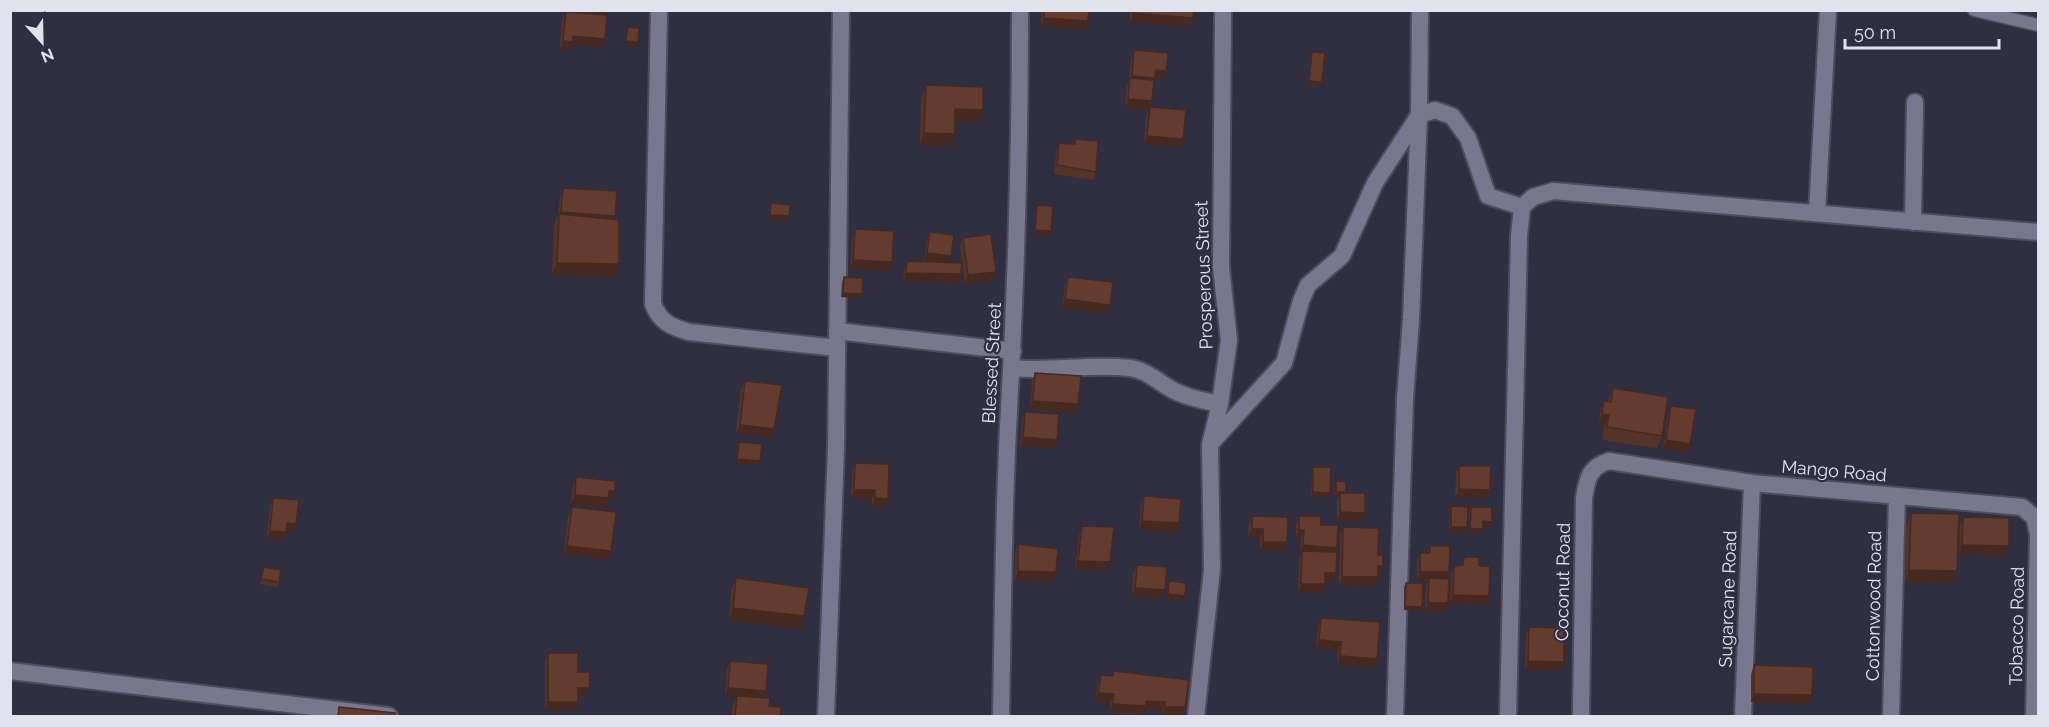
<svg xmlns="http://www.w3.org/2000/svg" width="2049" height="727" font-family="Raleway,sans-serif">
	<rect width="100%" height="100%" fill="#302f42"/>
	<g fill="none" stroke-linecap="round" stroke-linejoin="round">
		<defs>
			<path id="service" d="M1974,10L2038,25"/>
			<path id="minor" d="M659,10L653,304C660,322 671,327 689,332L837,348
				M1817,213L1828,10
				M1913,222L1915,102
				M837,331L1013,351
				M1013,368C1052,372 1091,363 1130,368C1148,370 1162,386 1179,393C1192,399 1206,401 1220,404
				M1212,442L1284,363L1301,301L1308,285L1342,256L1375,183L1419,115L1435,110L1452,116L1468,138L1488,196L1522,207
				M10,671L389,716
				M826,716L836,448L841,10
				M1001,716C1003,621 1003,525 1008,429C1016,290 1020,150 1020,10
				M1196,716L1212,570L1210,445L1220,404L1229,340L1221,267L1223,10
				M1395,716L1405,398L1411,320L1419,115L1420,10
				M1508,716L1519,236L1522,207L1533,197L1553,191L2038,232
				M1581,716L1584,498C1587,479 1589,467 1609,461L1752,483L2022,507L2034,517L2038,534
				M1743,716L1752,483
				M1891,716L1897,496
				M2034,716L2038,537"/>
		</defs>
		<use href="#service" stroke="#4d4c5b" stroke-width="15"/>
		<use href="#minor" stroke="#4d4c5b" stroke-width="20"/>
		<use href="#service" stroke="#79778e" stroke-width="12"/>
		<use href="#minor" stroke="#79778e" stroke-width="16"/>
	</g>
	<path fill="#563328" d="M572,10H608L606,15L605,39L602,47L572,44L570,50H560L562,20L566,12H571Z
		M1042,10H1089L1085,30L1041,26Z
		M1130,10H1194L1193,18L1190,26L1130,22Z
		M1134,50L1166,71L1163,79L1155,78L1150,107L1183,139L1180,147L1144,144L1146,115L1149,110L1125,108L1127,86L1129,80L1131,59Z
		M1312,52L1320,86L1308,85L1310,57Z
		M926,85L978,122L955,121V134L950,146L920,145L921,98Z
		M1075,139L1096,172L1093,180L1054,174L1056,151L1059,143L1073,144Z
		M563,188L614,219L619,264L615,276L552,275L554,226L558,214L560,196Z
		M1037,205L1049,236L1034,234L1036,209Z
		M855,229L889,271L850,268L852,237Z
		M930,232L951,256L948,263L961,274L958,283L903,281L904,270L907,261L933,262L924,261L927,240Z
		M963,238L993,280L965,284L960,246Z
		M844,277L860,298L841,297L842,282Z
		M1068,277L1107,313L1062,308L1065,285Z
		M1035,373L1075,413L1030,409L1032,381Z
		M745,381L771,437L736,433L741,389Z
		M1613,388L1662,436L1657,448L1602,440L1604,427L1598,426L1600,413L1604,401H1608Z
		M1671,406L1690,444L1687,452L1663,448L1668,414Z
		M1025,412L1057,440L1054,448L1020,446L1022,420Z
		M855,463L885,507H872V499L851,498L852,471Z
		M1459,466L1490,490L1487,498H1455L1456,474Z
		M1313,467L1328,497L1311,496L1312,471Z
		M576,477L612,500L608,499L605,507L571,504L573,486Z
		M1336,481L1346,493L1365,513L1362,521H1337V501L1339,496H1334L1335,485Z
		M1144,496L1179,523L1176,532L1139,529L1141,504Z
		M273,498L296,524L293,532H286L283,541L267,539L270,506Z
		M1451,506L1466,532L1449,531L1450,511Z
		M572,507L611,551L608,559L564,554L568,516Z
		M1471,507L1492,522L1490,526H1483L1481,533H1469V511Z
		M1911,513L1957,571L1953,583L1905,582L1906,525Z
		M1252,516L1287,542L1284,551L1260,550V538L1248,537L1249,524Z
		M1299,516L1321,525L1337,548L1336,552L1333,582L1325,581L1321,593L1298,592L1299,559L1301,553H1300L1301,538H1296V524Z
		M1963,517L2009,546L2006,555L1959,554L1960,526Z
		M1082,526L1107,570H1075L1079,535Z
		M1343,527L1378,555L1383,566L1379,575H1378L1375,586L1339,585L1340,536Z
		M1018,544L1053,581L1015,580V552Z
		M1430,546L1447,579L1445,612L1425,611L1426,587L1428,580H1417V561L1420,553H1427Z
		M1464,557L1479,566L1489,596L1486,604L1450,603L1451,574L1454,566H1461Z
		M1137,565L1165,590L1162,598L1132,596L1133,573Z
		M264,567L279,582L278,587L260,584Z
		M736,578L804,616L800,629L729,620L731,591Z
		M1406,583L1421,611L1404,610V587Z
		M1321,618L1377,659L1374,667L1337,664L1338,650L1316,648L1318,626Z
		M1529,627L1561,670H1525L1526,635Z
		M548,653L578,672L586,697L578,696L575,710H545V662Z
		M730,661L766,691L763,698L769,706L780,717H732V708L736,697L725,696L727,669Z
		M1754,665L1809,704L1751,702V674Z
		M1114,671L1189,680L1182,716H1162V711L1144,710L1143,714L1110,713L1111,702H1095L1098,683L1101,675L1112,676Z"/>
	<path fill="#462921" d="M572,10H608L606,16L571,13Z
		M1133,13L1193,18L1190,26L1130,22Z
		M1044,18L1088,21L1085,30L1041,26Z
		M573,36L605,39L602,47L572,44L570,50H560L563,41Z
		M626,41L638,42L636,47L625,46Z
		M1156,70L1166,71L1163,79L1155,78L1152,86L1129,82L1132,76Z
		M1309,81L1322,82L1320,86L1308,85Z
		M1128,99L1152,101L1149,110L1125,108Z
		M955,109L983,110L978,122L951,121Z
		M924,133L955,134L950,146L920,145Z
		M1147,136L1183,139L1180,147L1144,144Z
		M561,212L615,216L612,224L558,220Z
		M770,215L789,216L787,221L769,219Z
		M1035,230L1051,231L1049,236L1034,234Z
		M927,253L951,256L948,264L924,261Z
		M853,260L892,262L889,271L850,268Z
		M557,263L619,264L615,276L552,275Z
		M996,272L993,280L965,284L968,275Z
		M906,273L961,274L958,283L903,281Z
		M843,293L862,294L860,298L841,297Z
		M1065,299L1110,305L1107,313L1062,308Z
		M1033,401L1078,404L1075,413L1030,409Z
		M1602,414L1609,415L1604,427L1598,426Z
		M740,425L774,429L771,437L736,433Z
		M1023,437L1057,440L1054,448L1020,446Z
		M1666,440L1690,444L1687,452L1663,448Z
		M737,459L760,461L758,465L736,463Z
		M1459,489L1490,490L1487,498H1455Z
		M854,490H875L872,499L851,498Z
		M609,491H615L612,500L608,499L605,507L571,504L575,495Z
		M1313,492L1330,493L1328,497L1311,496Z
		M1336,492H1346L1340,493L1339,496H1334Z
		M875,498L888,499L885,507H872Z
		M1340,512L1365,513L1362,521H1337Z
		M1142,521L1179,523L1176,532L1139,529Z
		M1483,521L1492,522L1490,526H1481Z
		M287,523L296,524L293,532H284Z
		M1451,527H1467L1466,532L1449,531Z
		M1252,529H1263L1260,538L1248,537Z
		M1470,529H1483L1481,533H1469Z
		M1299,530H1304L1301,538H1296Z
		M270,531L286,532L283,541L267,539Z
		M1263,542H1287L1284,551L1260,550Z
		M1303,545L1337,548L1334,557L1302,551L1300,553Z
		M1962,545L2009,546L2006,555L1959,554Z
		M567,546L611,551L608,559L564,554Z
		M1078,561L1110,562L1107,570H1075Z
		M1378,566H1383L1379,575H1375Z
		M1909,570L1957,571L1953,583L1905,582Z
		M1018,571L1056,572L1053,581L1015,580Z
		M1420,572H1449L1446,580H1417Z
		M1325,573H1336L1333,582L1322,581Z
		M1342,577H1378L1375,586L1339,585Z
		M1301,584H1325L1321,593L1298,592Z
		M1135,588L1165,590L1162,598L1132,596Z
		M1168,594L1185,596L1183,600L1166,599Z
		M1453,595L1489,596L1486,604L1450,603Z
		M1428,603H1448L1445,612L1425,611Z
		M1405,606L1422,607L1421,611L1404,610Z
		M733,608L804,616L800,629L729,620Z
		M1319,640L1341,642L1338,650L1316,648Z
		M1340,656L1377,659L1374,667L1337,664Z
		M1528,661L1564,662L1561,670H1525Z
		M578,688H589L586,697L575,696Z
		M728,688L766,691L763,700L725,696Z
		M1098,693L1114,694L1111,702H1095Z
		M1754,694L1812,695L1809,704L1751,702Z
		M1146,701L1165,702L1162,711L1144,710L1143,714L1110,713L1113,704Z
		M548,702H578L575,710H545Z
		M1165,707H1185L1182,716H1162Z"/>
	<path fill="#643b2f" stroke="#462921" stroke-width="1.5" d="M1044,10H1089L1088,21L1044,18Z
		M1133,10H1194L1193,18L1133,13Z
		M566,12L607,15L605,39L573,36V42L563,41Z
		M628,27L639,28L638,42L626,41Z
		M1134,50L1168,53L1166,71L1156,70L1155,78L1132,76Z
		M1312,52L1325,53L1322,82L1309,81Z
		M1130,78L1154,80L1152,101L1128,99Z
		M926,85L983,87V110L955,109V134L924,133Z
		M1150,107L1186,110L1183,139L1147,136Z
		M1075,139L1098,141L1096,172L1057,165L1059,143L1075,144Z
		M563,188L617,191L615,216L561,212Z
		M771,203L790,205L789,216L770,215Z
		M1037,205L1053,206L1051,231L1035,230Z
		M559,214L619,220V264L557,263Z
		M855,229L894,231L892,262L853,260Z
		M930,232L954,235L951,256L927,253Z
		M991,234L996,272L968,275L963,238Z
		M907,261L962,263L961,274L906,273Z
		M844,277L863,278L862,294L843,293Z
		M1068,277L1113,282L1110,305L1065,299Z
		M1035,373L1081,376L1078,404L1033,401Z
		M745,381L782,385L774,429L740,425Z
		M1613,388L1668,397L1662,436L1607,427L1609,415L1602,414L1604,401L1611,402Z
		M1671,406L1696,409L1690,444L1666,440Z
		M1025,412L1059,414L1057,440L1023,437Z
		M739,442L762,444L760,461L737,459Z
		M855,463L889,464L888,499L875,498V490H854Z
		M1459,466H1491L1490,490L1459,489Z
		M1313,467H1331L1330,493L1313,492Z
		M576,477L615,481V491H609L608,498L575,495Z
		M1336,481L1346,482V492H1336Z
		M1340,493H1365V513L1340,512Z
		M1144,496L1181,499L1179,523L1142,521Z
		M273,498L299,500L296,524L287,523L286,532L270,531Z
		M1451,506L1468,507L1467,527H1451Z
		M572,507L616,512L611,551L567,546Z
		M1471,507H1492V522L1483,521V529H1470Z
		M1911,513L1959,514L1957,571L1909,570Z
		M1252,516L1288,517L1287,542H1263V529H1252Z
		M1299,516H1321V525H1338L1337,548L1303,545L1304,530H1299Z
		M1963,517L2009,518V546L1962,545Z
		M1082,526L1114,527L1110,562L1078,561Z
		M1343,527L1379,528L1378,555H1383V566H1378V577H1342Z
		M1018,544L1058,549L1056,572L1018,571Z
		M1430,546H1450L1449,572H1420V553H1430Z
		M1302,551L1337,552L1336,573H1325V584H1301Z
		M1464,557H1479V566H1490L1489,596L1453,595L1454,566L1463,565Z
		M1137,565L1167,567L1165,590L1135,588Z
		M264,567L281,570L279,582L261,579Z
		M736,578L809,588L804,616L733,608Z
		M1429,578L1449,579L1448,603H1428Z
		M1169,581L1186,583L1185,596L1168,594Z
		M1406,583H1423L1422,607L1405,606Z
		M1321,618L1380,622L1377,659L1340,656L1341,642L1319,640Z
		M1529,627L1564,628V662L1528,661Z
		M548,653H578V672H590L589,688H578V702H548Z
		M730,661L768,664L766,691L728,688Z
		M1754,665L1813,667L1812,695L1754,694Z
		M1114,671L1189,680L1185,707H1165V702L1146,701V706L1113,704L1114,694L1098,693L1101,675L1113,676Z
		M737,696L770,698L769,706L781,707L780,717H735Z
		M339,707L395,713V717H338Z"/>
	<g text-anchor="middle" stroke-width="4.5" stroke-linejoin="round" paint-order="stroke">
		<g font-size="18" fill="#e2e1ee" stroke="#302f42">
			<text transform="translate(1204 275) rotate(-92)" y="6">Prosperous Street</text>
			<text transform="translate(992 363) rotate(-87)" y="6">Blessed Street</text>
			<text transform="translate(1834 471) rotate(5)" y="6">Mango Road</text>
			<text transform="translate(1563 582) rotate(-89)" y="6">Coconut Road</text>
			<text transform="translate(1728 599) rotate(-88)" y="6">Sugarcane Road</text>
			<text transform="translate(1874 606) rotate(-89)" y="6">Cottonwood Road</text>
			<text transform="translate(2017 626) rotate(-89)" y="6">Tobacco Road</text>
		</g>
	</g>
	<rect width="2049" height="727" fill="none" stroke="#e2e1ee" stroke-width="24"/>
	<g transform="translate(42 42) rotate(158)" stroke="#302f42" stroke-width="4.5" paint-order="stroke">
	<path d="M0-4.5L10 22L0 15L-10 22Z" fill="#e2e1ee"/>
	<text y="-9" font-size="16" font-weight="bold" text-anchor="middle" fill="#e2e1ee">N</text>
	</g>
	<path d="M1845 39v9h154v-9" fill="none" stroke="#e2e1ee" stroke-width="3"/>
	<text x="1854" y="39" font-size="18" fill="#e2e1ee" stroke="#302f42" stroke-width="4.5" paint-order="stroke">50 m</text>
</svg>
